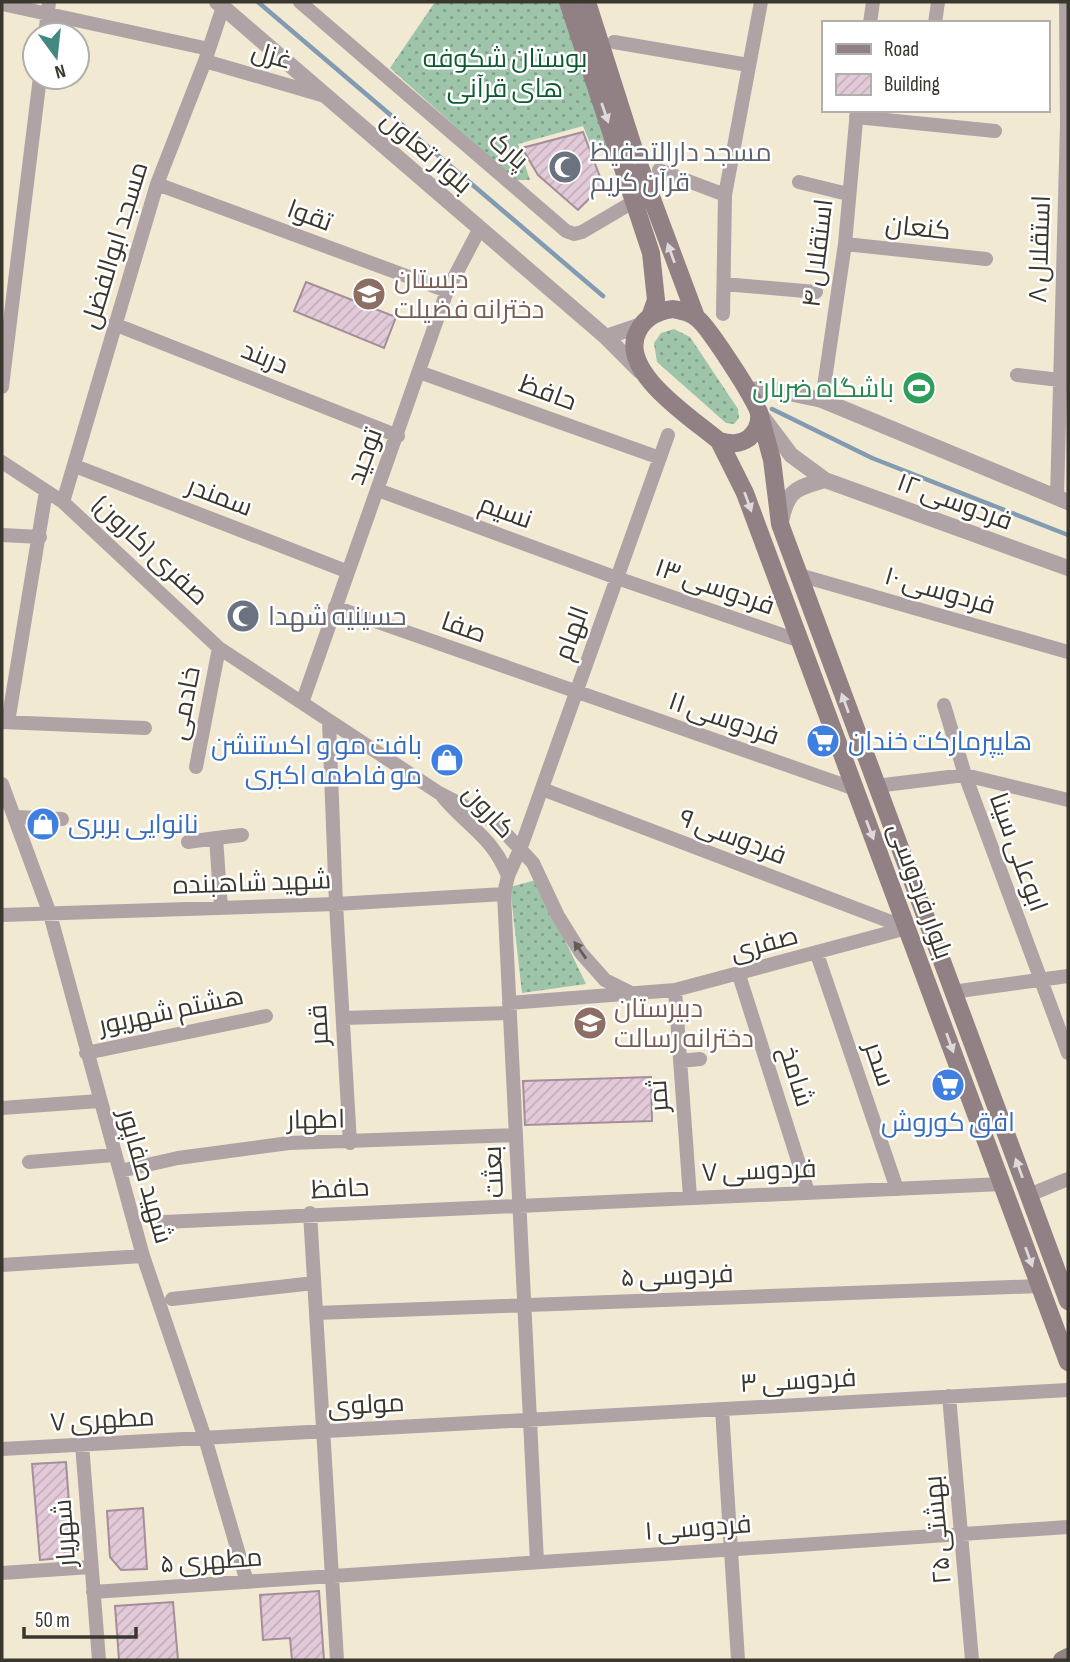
<svg xmlns="http://www.w3.org/2000/svg" width="1070" height="1662" font-family="'Sofia Sans Condensed',Cairo,sans-serif">
	<defs>
		<pattern id="grass-dots" width="8" height="8" patternUnits="userSpaceOnUse" patternTransform="scale(1.75)"><rect width="8" height="8" fill="#9ec4a9"/><path d="M2 2h.1M6 6h.1" fill="none" stroke="#82a08a" stroke-width="1.8" stroke-linecap="round"/></pattern>
		<pattern id="building-hatch" width="6" height="6" patternUnits="userSpaceOnUse" patternTransform="scale(1.75)"><rect width="6" height="6" fill="#e2cad8"/><path d="M-1 1l2-2M0 6l6-6M5 7l2-2" fill="none" stroke="#c3aeba"/></pattern>
	</defs>
	<rect width="100%" height="100%" fill="#f2e9d2"/>
	<path fill="url(#grass-dots)" d="M435,2H561L606,145L593,150L583,126L518,144L530,180H515L390,68Z
		M674,329L690,337L738,409L739,418L734,424L726,423L657,362L654,343L661,333Z
		M536,880L586,984L522,993L510,887Z"/>
	<g fill="none" stroke-linecap="round" stroke-linejoin="round">
		<path stroke="#829ab2" stroke-width="4.5" d="M258,2L603,296
			M772,409L872,458L1068,535"/>
	</g>
	<path fill="url(#building-hatch)" stroke="#a48e9b" stroke-width="2" d="M583,132L603,185L578,210L538,175L522,148Z
		M306,282L396,317L384,348L294,311Z
		M651,1077L652,1121L525,1125L523,1081Z
		M66,1462L73,1557L40,1560L32,1464Z
		M143,1508L147,1569L121,1570L110,1557L107,1511Z
		M319,1591L324,1660H292L290,1638L263,1640L260,1595Z
		M173,1602L178,1660H119L115,1606Z"/>
	<g fill="none" stroke-linecap="round" stroke-linejoin="round">
		<path stroke="#afa3a5" stroke-width="14" d="M300,2L566,231L574,234L582,232L633,202
			M2,4L209,49
			M870,23L873,2
			M935,23L938,2
			M45,35L49,2
			M614,42L748,65
			M205,61L325,96
			M856,117L995,131
			M659,170L725,195
			M799,182L848,194
			M157,184L447,291
			M845,244L986,259
			M724,284L816,292
			M723,314L725,195L761,2
			M114,324L398,436
			M419,372L660,458
			M1017,375L1060,380
			M2,387L40,77
			M822,400L845,244L857,110
			M2,462L63,502L219,648L439,793L495,822L533,863L558,916L581,953L605,980L631,993
			M75,466L346,571
			M378,490L617,578L797,640
			M1057,497L1067,125L1066,2
			M63,502L157,184L205,61L223,7
			M2,535L40,537
			M799,575L1068,652
			M335,607L855,789
			M302,703L447,291L479,230
			M944,705L965,775L1068,1053
			M2,722L145,728
			M8,722L46,491
			M329,722L336,904L350,1143
			M196,767L219,648
			M2,784L50,914L143,1256L205,1438L247,1582
			M876,786L965,775L1068,800
			M542,789L907,928
			M443,797C469,828 492,836 508,876
			M16,817L62,819
			M216,838L242,835
			M188,842L216,838L221,908
			M2,915L336,904L504,894
			M817,954L897,1189
			M739,975L808,1192
			M675,990L690,1197
			M952,992L1068,976
			M509,1003L675,990L907,928
			M343,1018L509,1013
			M86,1053L266,1016
			M680,1061L700,1059
			M2,1108L99,1101
			M29,1162L114,1155
			M120,1171L178,1158L289,1143L516,1135
			M1029,1195L1068,1179
			M310,1213L337,1660
			M164,1222L1002,1184
			M2,1265L143,1256
			M172,1299L314,1283
			M316,1313L1040,1286
			M949,1396L972,1660
			M722,1409L738,1660
			M82,1444L99,1660
			M2,1449L1068,1390
			M537,1562L504,894L508,876L521,847L668,435
			M2,1573L91,1567
			M93,1592L1068,1527"/>
		<path stroke="#afa3a5" stroke-width="16" d="M217,2L606,337L640,371
			M606,337L641,325
			M747,390L770,389L822,400L1068,502
			M761,415L791,455L825,480L1068,568
			M781,522C787,491 795,488 825,480"/>
		<path stroke="#928184" stroke-width="18" d="M568,2L651,253L656,300L650,317
			M587,2L637,159L696,317
			M673,309C682,311 690,312 698,319C708,327 758,402 759,414C760,423 756,432 749,438C739,445 730,444 719,441C692,418 617,371 638,331C645,317 657,311 673,309Z
			M759,412L772,460L780,524L1068,1301
			M719,441L745,493L1068,1362
			M1062,1660L1068,1657"/>
	</g>
	<defs><path id="oneway-solid" d="M-6-.8H1V-3.2L6.5 0L1 3.2V.8H-6Z" transform="scale(1.75)"/></defs>
	<g fill="#ded9da">
		<use href="#oneway-solid" transform="translate(605 113) rotate(71)"/>
		<use href="#oneway-solid" transform="translate(671 253) rotate(-110)"/>
		<use href="#oneway-solid" transform="translate(748 502) rotate(70)"/>
		<use href="#oneway-solid" transform="translate(845 703) rotate(-110)"/>
		<use href="#oneway-solid" transform="translate(870 830) rotate(69)"/>
		<use href="#oneway-solid" transform="translate(950 1043) rotate(70)"/>
		<use href="#oneway-solid" transform="translate(1019 1168) rotate(-110)"/>
		<use href="#oneway-solid" transform="translate(1029 1257) rotate(70)"/>
	</g>
	<use fill="#635d58" href="#oneway-solid" transform="translate(580 950) rotate(-125)"/>
	<defs>
		<symbol id="mosque-disc" viewBox="-11 -11 22 22"><circle r="9.5" fill="#6b7280" stroke="#fff"/><path d="M3.5-4.9A6 6 0 1 0 3.5 4.9A5 5 0 1 1 3.5-4.9Z" fill="#fff"/></symbol>
		<symbol id="school-disc" viewBox="-11 -11 22 22"><circle r="9.5" fill="#8d6e63" stroke="#fff"/><path d="M0-5L7-2L0 1L-7-2ZM-4 1L0 2.5L4 1V4Q0 6-4 4Z" fill="#fff"/></symbol>
		<symbol id="stadium-disc" viewBox="-11 -11 22 22"><circle r="9.5" fill="#2e9e5b" stroke="#fff"/><path d="M0-5a6.5 5 0 1 0 0 10a6.5 5 0 1 0 0-10ZM-3.5-1.8h7v3.6h-7Z" fill="#fff"/></symbol>
		<symbol id="supermarket-disc" viewBox="-11 -11 22 22"><circle r="9.5" fill="#3f7fe0" stroke="#fff"/><path d="M-6-5.5h2.5l.6 2H6L4.5 2H-2.5L-4.4-4H-6ZM-1.5 3.2a1.3 1.3 0 1 0 .1 0ZM3 3.2a1.3 1.3 0 1 0 .1 0Z" fill="#fff"/></symbol>
		<symbol id="shop-disc" viewBox="-11 -11 22 22"><circle r="9.5" fill="#3f7fe0" stroke="#fff"/><path d="M-5-2.5h2.3a2.7 3.5 0 0 1 5.4 0H5L5.5 6h-11ZM-1.5-2.5h3a1.5 2.3 0 0 0-3 0Z" fill="#fff"/></symbol>
	</defs>
	<g fill-rule="evenodd">
		<use href="#mosque-disc" x="546" y="148" width="38" height="38"/>
		<use href="#school-disc" x="350" y="275" width="38" height="38"/>
		<use href="#stadium-disc" x="900" y="369" width="38" height="38"/>
		<use href="#mosque-disc" x="224" y="597" width="38" height="38"/>
		<use href="#supermarket-disc" x="804" y="722" width="38" height="38"/>
		<use href="#shop-disc" x="428" y="741" width="38" height="38"/>
		<use href="#shop-disc" x="24" y="805" width="38" height="38"/>
		<use href="#school-disc" x="571" y="1004" width="38" height="38"/>
		<use href="#supermarket-disc" x="929" y="1066" width="38" height="38"/>
	</g>
	<g text-anchor="middle" stroke-width="5" stroke-linejoin="round" paint-order="stroke">
		<g font-size="26" fill="#3a372e" stroke="#fff">
			<text transform="translate(272 55) rotate(16)" y="9">غزل</text>
			<text transform="translate(509 150) rotate(41)" y="9">پارک</text>
			<text transform="translate(427 152) rotate(41)" y="9">بلوار تعاون</text>
			<text transform="translate(310 215) rotate(20)" y="9">تقوا</text>
			<text transform="translate(918 227) rotate(6)" y="9">کنعان</text>
			<text transform="translate(114 245) rotate(-73)" y="9">مسجد ابوالفضل</text>
			<text transform="translate(1039 249) rotate(-88)" y="9">استقلال ۸</text>
			<text transform="translate(817 253) rotate(-83)" y="9">استقلال ۴</text>
			<text transform="translate(265 357) rotate(22)" y="9">دربند</text>
			<text transform="translate(548 392) rotate(20)" y="9">حافظ</text>
			<text transform="translate(364 456) rotate(-70)" y="9">توحید</text>
			<text transform="translate(220 496) rotate(21)" y="9">سمندر</text>
			<text transform="translate(955 501) rotate(20)" y="9">فردوسی ۱۲</text>
			<text transform="translate(506 511) rotate(20)" y="9">نسیم</text>
			<text transform="translate(151 550) rotate(43)" y="9">صفری (کارون)</text>
			<text transform="translate(715 586) rotate(19)" y="9">فردوسی ۱۳</text>
			<text transform="translate(940 590) rotate(16)" y="9">فردوسی ۱۰</text>
			<text transform="translate(464 627) rotate(19)" y="9">صفا</text>
			<text transform="translate(571 633) rotate(-70)" y="9">الهام</text>
			<text transform="translate(184 703) rotate(-79)" y="9">خادمی</text>
			<text transform="translate(724 718) rotate(19)" y="9">فردوسی ۱۱</text>
			<text transform="translate(489 811) rotate(47)" y="9">کارون</text>
			<text transform="translate(733 836) rotate(21)" y="9">فردوسی ۹</text>
			<text transform="translate(1019 852) rotate(70)" y="9">ابوعلی سینا</text>
			<text transform="translate(252 882) rotate(-2)" y="9">شهید شاهبنده</text>
			<text transform="translate(921 891) rotate(70)" y="9">بلوار فردوسی</text>
			<text transform="translate(764 943) rotate(-15)" y="9">صفری</text>
			<text transform="translate(171 1010) rotate(-12)" y="9">هشتم شهریور</text>
			<text transform="translate(318 1025) rotate(-93)" y="9">قمر</text>
			<text transform="translate(880 1064) rotate(71)" y="9">سحر</text>
			<text transform="translate(797 1076) rotate(73)" y="9">شامخ</text>
			<text transform="translate(658 1096) rotate(-94)" y="9">ثمر</text>
			<text transform="translate(316 1119) rotate(-1)" y="9">اطهار</text>
			<text transform="translate(759 1170) rotate(-2)" y="9">فردوسی ۷</text>
			<text transform="translate(493 1172) rotate(-93)" y="9">بعثت</text>
			<text transform="translate(146 1176) rotate(74)" y="9">شهید صفاپور</text>
			<text transform="translate(340 1188) rotate(-3)" y="9">حافظ</text>
			<text transform="translate(677 1275) rotate(-2)" y="9">فردوسی ۵</text>
			<text transform="translate(798 1380) rotate(-3)" y="9">فردوسی ۳</text>
			<text transform="translate(366 1404) rotate(-3)" y="9">مولوی</text>
			<text transform="translate(102 1419) rotate(-3)" y="9">مطهری ۷</text>
			<text transform="translate(698 1527) rotate(-4)" y="9">فردوسی ۱</text>
			<text transform="translate(937 1530) rotate(-95)" y="9">بهشتی ۲۵</text>
			<text transform="translate(64 1533) rotate(-94)" y="9">شهریار</text>
			<text transform="translate(211 1560) rotate(-4)" y="9">مطهری ۵</text>
		</g>
		<g font-size="26" fill="#0c5a32" stroke="#fff">
			<text x="505" y="67">بوستان شکوفه<tspan x="505" dy="30">های قرآنی</tspan></text>
		</g>
		<g font-size="26" fill="#5b616d" stroke="#fff" text-anchor="start">
			<text x="590" y="161">مسجد دارالتحفیظ<tspan x="590" dy="30">قرآن کریم</tspan></text>
			<text x="268" y="625">حسینیه شهدا</text>
		</g>
		<g font-size="26" fill="#785e54" stroke="#fff" text-anchor="start">
			<text x="394" y="288">دبستان<tspan x="394" dy="30">دخترانه فضیلت</tspan></text>
			<text x="614" y="1017">دبیرستان<tspan x="614" dy="30">دخترانه رسالت</tspan></text>
		</g>
		<g font-size="26" fill="#27864d" stroke="#fff" text-anchor="end">
			<text x="894" y="397">باشگاه ضربان</text>
		</g>
		<g font-size="26" fill="#366cbe" stroke="#fff" text-anchor="start">
			<text x="848" y="750">هایپرمارکت خندان</text>
			<text x="422" y="754" text-anchor="end">بافت مو و اکستنشن<tspan x="422" dy="30">مو فاطمه اکبری</tspan></text>
			<text x="68" y="833">نانوایی بربری</text>
			<text x="948" y="1131" text-anchor="middle">افق کوروش</text>
		</g>
	</g>
	<rect width="1070" height="1662" fill="none" stroke="#3a372e" stroke-width="7"/>
	<rect x="822" y="21" width="228" height="91" fill="#ffffff" stroke="#b0afab" stroke-width="2"/>
	<rect x="836" y="44" width="35" height="10" fill="#928184" stroke="#b0afab" stroke-width="2"/>
	<text x="884" y="56" font-size="21" fill="#3a372e">Road</text>
	<rect x="836" y="74" width="35" height="21" fill="url(#building-hatch)" stroke="#b0afab" stroke-width="2"/>
	<text x="884" y="91" font-size="21" fill="#3a372e">Building</text>
	<g transform="translate(56 56) rotate(165)"><circle r="33" fill="#ffffff" stroke="#b0afab" stroke-width="2"/>
	<path d="M0-5L12 26L0 18L-12 26Z" fill="#428880"/>
	<text y="-10" font-size="19" font-weight="bold" text-anchor="middle" fill="#3a372e">N</text>
	</g>
	<path d="M24 1627v10h112v-10" fill="none" stroke="#3a372e" stroke-width="3.5"/>
	<text x="35" y="1627" font-size="21" fill="#3a372e" stroke="#ffffff" stroke-width="5" paint-order="stroke">50 m</text>
</svg>
